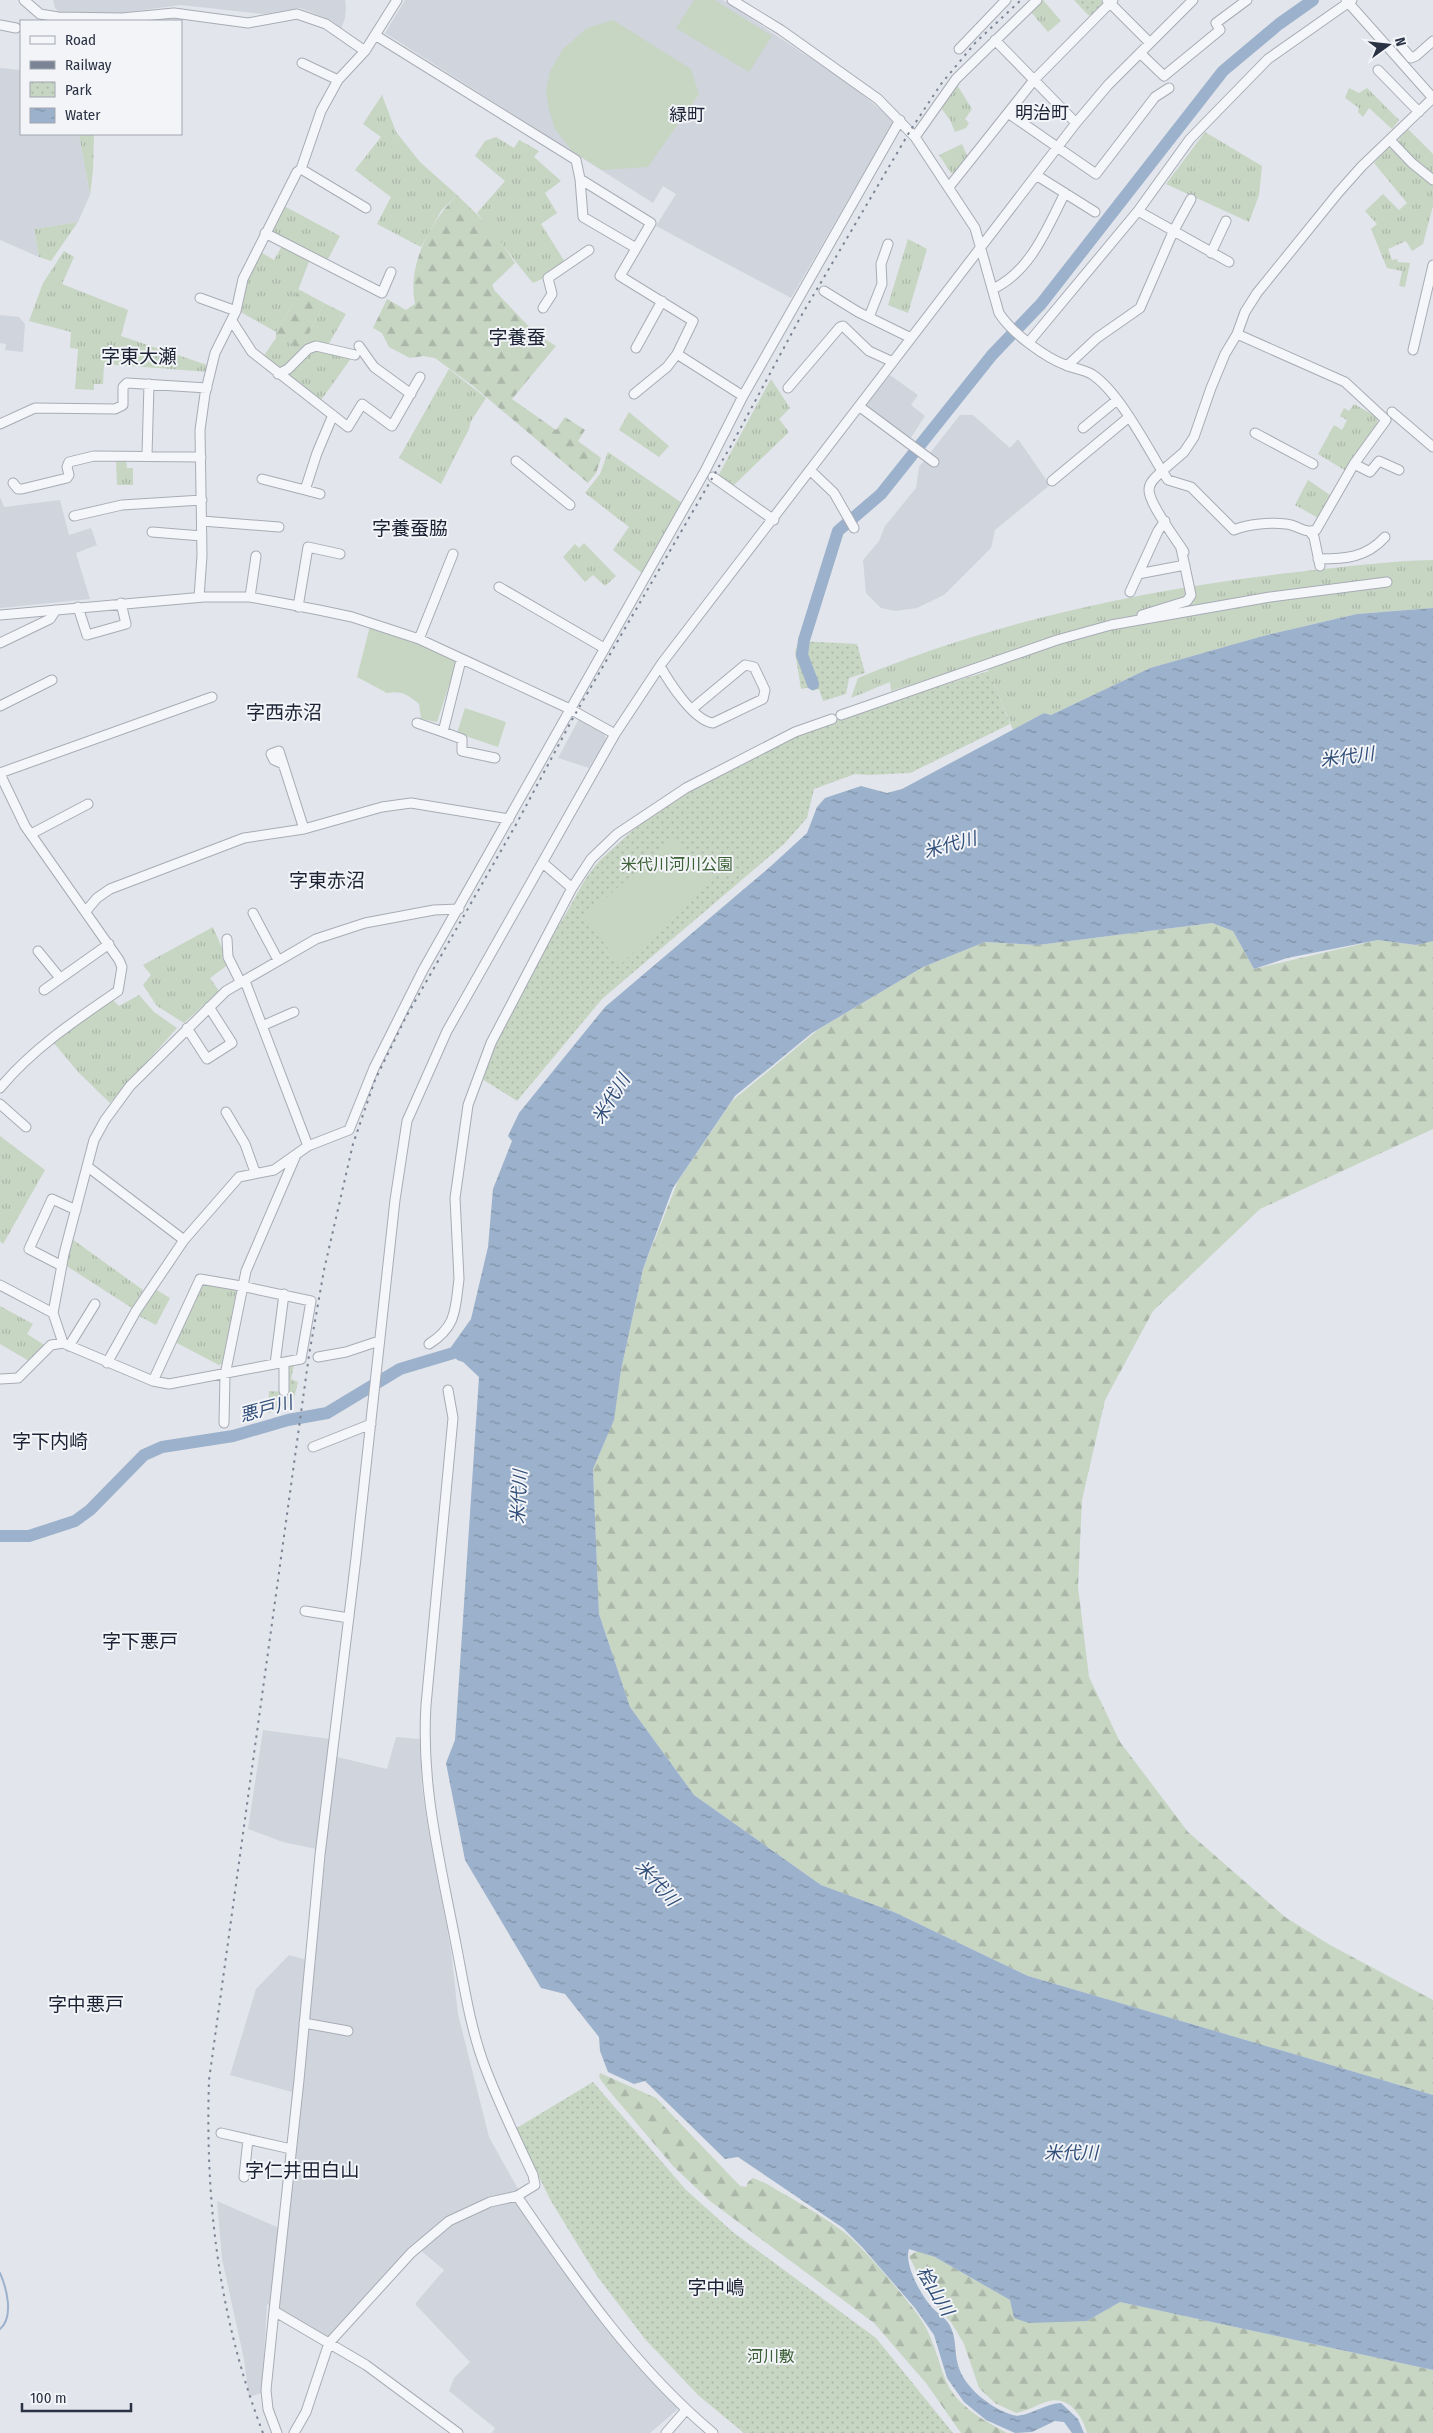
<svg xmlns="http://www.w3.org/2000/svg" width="1433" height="2433" font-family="'Fira Sans Condensed','Noto Sans JP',sans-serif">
	<defs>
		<pattern id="grass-tufts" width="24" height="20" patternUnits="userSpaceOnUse" patternTransform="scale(1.25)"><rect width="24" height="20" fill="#c7d5c3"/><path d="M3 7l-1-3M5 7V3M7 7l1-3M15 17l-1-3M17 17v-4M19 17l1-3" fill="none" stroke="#abb7a9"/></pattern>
		<pattern id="forest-firs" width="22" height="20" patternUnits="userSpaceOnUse" patternTransform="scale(1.25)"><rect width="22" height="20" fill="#c7d5c3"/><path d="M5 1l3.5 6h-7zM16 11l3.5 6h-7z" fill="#abb7a9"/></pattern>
		<pattern id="park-dots" width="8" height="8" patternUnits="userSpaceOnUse" patternTransform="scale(1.25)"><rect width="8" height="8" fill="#c7d5c3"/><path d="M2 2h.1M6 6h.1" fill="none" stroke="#abb7a9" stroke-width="1.8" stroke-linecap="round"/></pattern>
		<pattern id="water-ripples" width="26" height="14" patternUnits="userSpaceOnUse" patternTransform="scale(1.25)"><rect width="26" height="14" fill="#9cb1cb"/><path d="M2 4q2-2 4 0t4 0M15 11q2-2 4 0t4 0" fill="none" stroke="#7f91a6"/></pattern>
	</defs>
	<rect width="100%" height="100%" fill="#e2e5eb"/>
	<path fill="#d0d4dd" d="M53,0H345L346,8L345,18L341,29L331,20L300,8L264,14L181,5L113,14H61L55,8Z
		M405,0H723L851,85L894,121L791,298L656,226L676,194L663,186L653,203L385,33Z
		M0,68L21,70V134H79L90,195L78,222L34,229L39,257L0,240Z
		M0,315L19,317L25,324L23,352L5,350L6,344L0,343Z
		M890,375L918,395L911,405L925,416L910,439L864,407Z
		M960,415H973L1010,448L1018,439L1050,485L995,530L991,548L944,595L917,608L896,611L881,608L866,593L863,560L879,541L885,526L916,488L919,467Z
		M0,497L4,507L60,500L69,535L91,528L97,545L76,553L90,599L0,608Z
		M579,719L604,731L606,740L589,768L558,758Z
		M263,1730L330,1739L329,1755L387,1769L396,1737L420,1739L422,1788L428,1828L451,1950L458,2014L489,2137L523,2198L678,2409L650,2433H492L495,2428L449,2391L454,2378L470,2362L415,2304L444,2270L413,2244L364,2297L333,2340L267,2304L262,2393L249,2397L244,2359L222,2259L217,2201L279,2228L292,2092L230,2075L256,1989L289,1955L314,1962L326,1851L283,1842L248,1829Z"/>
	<path fill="url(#grass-tufts)" d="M1043,0L1061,21L1048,32L1030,11Z
		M957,85L972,109L965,119L969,123L966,128L955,132L950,120L941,108Z
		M1349,88L1359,93L1367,88L1399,120L1392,129L1369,108L1363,117L1358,112L1359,108L1345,98Z
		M382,95L396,132L420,162L457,195L441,211L421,247L377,224L391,197L355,170L381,137L363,124Z
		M1408,129L1433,154V176L1398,144L1399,138Z
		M1205,132L1262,166L1259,195L1249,222L1166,184Z
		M79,134H94L93,170L90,195Z
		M496,137L514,148L519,140L539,151L534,157L561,181L545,193L557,213L541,224L565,262L544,278L533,283C513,260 497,235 477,213L505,181L475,156L485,141Z
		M962,144L968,158L955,173H951L939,155Z
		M1393,148L1433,184V206L1423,244L1412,251L1406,241L1388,249L1392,260L1397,259L1398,262L1410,263L1405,287L1399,286L1402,271L1387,268L1371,229L1377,224L1365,211L1383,194L1399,210L1407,203L1374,163L1387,149Z
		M284,206L340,236L326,263L270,232Z
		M78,222L51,261L39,257L34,229Z
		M908,239L927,249L908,313L888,305Z
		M283,244L310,259L292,306L276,332L303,345L324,303L346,314L328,345L312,343L279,371L263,357L276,338V332L239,311L246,281L259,251L274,260Z
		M64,251L74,257L62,284L128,310L121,336L210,366L209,372L104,364L103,384H94V390L75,389L78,349L70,348L71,332L29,321L43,283Z
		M321,349L352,357L319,403L285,376C299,369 305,353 321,349Z
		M449,369L486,398L471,421L469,429L441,484L399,458Z
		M771,379L790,408L779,419L789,432L732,487L717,478Z
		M1354,404L1377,417L1378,424L1346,471L1318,454L1334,425L1342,430L1347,420L1340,416L1344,408L1349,411Z
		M629,412L669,446L659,457L619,430Z
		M608,452L682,503L643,574L613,550L629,527L585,493L600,474Z
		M116,460H126L127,468H133V485H117Z
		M1308,480L1330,495L1318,518L1295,505Z
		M584,543L616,576L605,586L593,575L585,582L563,557L575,544L579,548Z
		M1433,560V608L1357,614L1263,636L1150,668L1051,715L1044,713L1013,730L985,662L891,691L890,682L851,698L858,678C998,620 1147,589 1297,572C1343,567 1388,561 1433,560Z
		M213,927L229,964L210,978L219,991L184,1023L157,1006L143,985L151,975L143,965Z
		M139,995L154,1012L177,1028L110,1103L78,1072L54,1043L78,1021L113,1000L119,1006Z
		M0,1136L45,1170L3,1244L0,1241Z
		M72,1239L143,1290L132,1308L65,1265Z
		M203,1284L235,1288L236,1293L223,1363L219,1365L175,1342Z
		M155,1289L170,1298L156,1325L137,1315Z
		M0,1306L33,1324L27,1334L46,1346L29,1361L0,1344Z"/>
	<path fill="url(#forest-firs)" d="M457,195L492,229L515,263L492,285L495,291L536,334L556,346L512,399L556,430L565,417L585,430L578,441L601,458L596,473L588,483L473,386L435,358L423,356L410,358L389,347L382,333L373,328L387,299L406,310L415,304C407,264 430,223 457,195Z
		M298,289L324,303L303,345L296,347L280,337L276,332L292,306Z
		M1212,923L1233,931L1254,969L1378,940L1416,945L1433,940V1129L1260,1209L1153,1311L1105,1400L1082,1500L1078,1587L1089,1677L1120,1742L1188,1832L1285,1917L1330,1945L1433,2000V2095L1028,1976L894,1912L821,1885L694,1795L630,1707L599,1614L593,1469L613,1422L621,1370L643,1269L678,1181L732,1101L819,1029L923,967L985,942L1038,945Z
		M600,2073L656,2098L740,2186L746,2187L748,2182L753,2178L767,2184C792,2199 820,2214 844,2232C866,2250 897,2288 915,2311C932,2333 935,2351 944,2376C953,2404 983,2420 1007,2433H961L926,2383L874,2323L710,2201L673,2166L606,2087L599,2077Z
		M917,2251L935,2257L1010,2300L1087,2321L1120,2302L1433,2370V2433H1087C1083,2416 1069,2396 1049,2401C1038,2404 1028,2411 1016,2413L995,2403L979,2388L964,2344L951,2322L931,2300L909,2256Z"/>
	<path fill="url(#park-dots)" d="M1074,0H1101L1102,4L1091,15H1088Z
		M799,641L857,644L865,673L849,678L846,694L823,701L819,689L812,691L811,687L801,689L795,652Z
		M989,671L1010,724L910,773L869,775L855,774L814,789L807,818L784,844L602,999L517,1101L482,1079C503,1022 534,967 565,915C575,899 583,880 595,866C602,857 613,849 622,840C717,753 868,708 989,671Z
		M294,1365L291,1379L298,1382L292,1406L268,1413L269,1391L286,1392V1366Z
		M593,2082L686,2190L734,2233L876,2338L953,2433H744L698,2395L645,2339L597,2276L551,2201L515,2129Z"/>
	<path fill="#c7d5c3" d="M694,0H715L772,36L749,72L676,28Z
		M613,20L691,69L699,94L648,167L602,170L572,151L555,129L549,110L546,91L550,71L563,49L587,28Z
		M370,626L419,641L457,661L437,722L421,719L419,704C409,695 401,690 387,693L357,677Z
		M465,708L506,722L498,747L457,733Z
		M675,836L712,881L620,965L585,917Z"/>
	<path fill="url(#water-ripples)" d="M1433,608V941L1416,945L1378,940L1287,958L1254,969L1233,931L1212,923L1038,945L985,942L923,967L812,1033L735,1096L673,1188L643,1269L621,1370L614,1420L593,1469L599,1614L630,1707L694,1795L821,1885L894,1912L1028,1976L1433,2095V2370L1120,2302L1087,2321L1029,2323L1014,2318L1010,2300L935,2257L909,2249C904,2264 920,2293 930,2305C935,2312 944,2316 949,2324C957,2337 954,2351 958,2365C964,2388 992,2409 1013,2415C1024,2419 1046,2403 1061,2403L1078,2419L1084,2433H1072L1064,2422L1055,2421L1032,2432L1015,2433L986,2420L964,2402L947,2378L934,2335L915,2308L863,2248L843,2228L738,2157L725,2159L645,2081L634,2084L608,2072L600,2051L599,2037L565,1994L541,1988L465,1860L446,1763L455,1740L479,1377L463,1362L457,1360L451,1347L471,1319L488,1247L493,1189L512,1141L508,1136L519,1113L605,1007L771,866L807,833L817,807L825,798L861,786L887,793L902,789L1044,713L1051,715L1150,668L1263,636L1357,614Z
		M801,644L807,645L805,656L816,683L811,684C807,669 797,661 801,644Z"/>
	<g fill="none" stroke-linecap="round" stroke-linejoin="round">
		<path stroke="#9cb1cb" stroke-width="2" d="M0,2273C7,2289 14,2317 0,2329"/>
		<path stroke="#9cb1cb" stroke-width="12" d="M813,684L802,655L804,640L838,531L881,494L992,355L1041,304L1223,71L1279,24L1313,0
			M0,1536H29L75,1521L90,1510L144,1455L162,1447L233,1436L288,1420L327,1413L400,1369L470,1348"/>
		<defs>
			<path id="minor" d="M24,0L40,14L58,17L122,18L174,13L248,23L297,14L326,24L365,51
				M732,0L781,30L878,99L915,137L975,228L999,313C1012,333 1045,358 1068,366C1076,369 1086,370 1093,375C1119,393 1145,443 1162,471C1156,477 1149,482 1149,490C1149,504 1176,539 1184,552
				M1107,0L1150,43
				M1346,0L1433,98
				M0,25L16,28
				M375,35L576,160L580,179L583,217L636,248
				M995,40L1076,123
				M1401,46L1411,58L1416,56L1433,41
				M959,49L1006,0
				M1140,53L1164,76L1220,30L1216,23L1247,0
				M302,63L338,80
				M1378,70L1419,112
				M1008,113L1096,174L1155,97L1169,88
				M915,137L956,79L1037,0
				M1390,140L1412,163L1433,180
				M301,169L366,208
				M1036,175L1095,212
				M580,179L651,223L620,276L693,321L677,354L667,367L634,394
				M949,187L1034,80L1113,0
				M1138,211L1229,262
				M265,233L382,293L391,272
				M1211,253L1226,221
				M993,289C1031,271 1047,228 1065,193
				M824,291L858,312L911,338
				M200,298L236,311
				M543,308L552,294L548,278L589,250
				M869,317L882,284L881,264L888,244
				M232,321L252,352L348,427L362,404L392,426L420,377
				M1237,334L1345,382L1386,420L1354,464L1316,530C1304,534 1298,525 1286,524C1272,522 1247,524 1234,530L1191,487L1168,480L1162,471L1184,452L1194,437L1211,388L1225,354Z
				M1237,334L1245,312L1257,293L1338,193L1362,166L1433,98
				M1029,342L1138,211L1190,139L1268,59L1352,0
				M359,346L374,367L411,394
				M636,348L662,301
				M1413,350L1433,265
				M677,354L743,396
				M1067,366L1097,338L1140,308L1173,232L1191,199
				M278,374L288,369L308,349L316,346L355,355
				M788,388L840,327L843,326L869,351L893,362
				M860,407L934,462
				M1392,412L1433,447
				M0,424L35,408L115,409L123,405V387L127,383L207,388
				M1083,428L1117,400
				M1255,433L1313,464
				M147,455L149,384
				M516,461L570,505
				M1354,464L1370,472L1379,461L1399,470
				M811,471L834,493L854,528
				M713,477L774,520
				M262,479L305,490
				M1052,481L1129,417
				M13,483L18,489H22L67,478L69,475L67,467L69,462L94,456L201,457
				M320,494L305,490L317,453L333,415
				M74,516L122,505L202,500
				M202,521L279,527
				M152,532L202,536
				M1310,532L1314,537L1320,566
				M1318,559C1345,559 1366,558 1385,537
				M1138,574L1185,565
				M499,587L604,648
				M1130,592L1158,531L1165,521
				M199,597L202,556L200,430L205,394L215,353L236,311L243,279L297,172L301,169L321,111L338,80L365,51L397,0
				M250,597L256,556
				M78,607L87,635L126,624L121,603
				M298,607L308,547L340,554
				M0,615L204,597H250L319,610L352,617L419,639L570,709L615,734
				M1142,615L1187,601L1191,595L1181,548
				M419,639L453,554
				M0,643L50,619L56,610
				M660,666C669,682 694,721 713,723L763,699L765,690L754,667L745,665L692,709
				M0,706L52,680
				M841,715L1057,640L1111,625L1270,597L1387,582
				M417,723L443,732L461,660
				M443,732L462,739V751L495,758
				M283,764L274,760L271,754L279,751L304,829
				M0,773L212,697
				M0,774L25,826L119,960L122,967L118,991C77,1019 32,1049 0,1088
				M31,834L88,804
				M543,863L572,888
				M86,911L97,898L110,889L244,838L304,829L382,807L411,803L509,819
				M253,913L278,960
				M227,939L228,957L241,983
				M38,951L60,978
				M245,981L308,1146
				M44,990L109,944
				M262,1026L294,1012
				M187,1028L207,1059L232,1043L209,1007
				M0,1104L26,1127
				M226,1112L245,1144L255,1172
				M88,1167L184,1240
				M62,1266L29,1249L52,1199L76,1210
				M0,1285L53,1313
				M63,1343L53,1313L64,1254L94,1140L105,1120L130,1086L226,991L316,939L365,923L434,910L459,909
				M429,1344C457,1326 455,1310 459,1279L455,1198L468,1105L491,1043L572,888L591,859L617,834L686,788L795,732L832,719
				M69,1346L95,1304
				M318,1357L346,1352L379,1341
				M107,1363L136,1311L184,1240L239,1177L274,1170L308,1146L349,1130L374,1068L423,970L705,471L743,396L900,120
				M275,1364L284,1294
				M0,1379L18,1378L51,1345L63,1343L153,1381L169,1384L301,1359L311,1301L241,1286L200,1279L153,1381
				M284,1391V1363
				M224,1423L225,1375L246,1271L296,1155
				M313,1447L371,1424
				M305,1611L349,1618
				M304,2023L348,2031
				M221,2133L291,2149
				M244,2177L248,2139
				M517,2196C575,2281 634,2367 713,2433
				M274,2311L366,2365L458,2433
				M277,2433L268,2409L266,2390L274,2311L299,2080L320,1855L356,1558L395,1200L407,1121L447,1031L615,734L662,663L1076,123L1108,85L1193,0
				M294,2433L306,2412L329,2343L411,2253L449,2221L490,2202L517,2196L535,2185L533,2175C516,2139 499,2104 485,2067C469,2025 463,1978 454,1934C439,1857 421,1784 426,1705L453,1418L448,1390
				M666,2433L686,2410"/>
		</defs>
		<use href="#minor" stroke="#a7acb5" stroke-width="11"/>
		<use href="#minor" stroke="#f5f6f9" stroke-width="9"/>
		<path stroke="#7b8495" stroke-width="2" stroke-dasharray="2.5 5" stroke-linecap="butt" d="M263,2433C219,2318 205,2203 209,2080L309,1355L324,1270L353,1144L375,1080L406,1017L518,821L573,718L732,444L800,318L910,131L941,84L976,42L1021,0"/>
	</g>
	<g text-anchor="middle" stroke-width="4" stroke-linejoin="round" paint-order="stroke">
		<g font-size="16" fill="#3c6036" stroke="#f2f4f8">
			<text x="677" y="870">米代川河川公園</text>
			<text x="771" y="2362">河川敷</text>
		</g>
		<g font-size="18" fill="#1c2334" stroke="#f2f4f8">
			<text x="1042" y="119">明治町</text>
			<text x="687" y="121">緑町</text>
		</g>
		<g font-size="18" font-style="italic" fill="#324f79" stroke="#f2f4f8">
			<text transform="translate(1347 757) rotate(-7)" y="6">米代川</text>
			<text transform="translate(950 845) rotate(-15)" y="6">米代川</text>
			<text transform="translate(611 1099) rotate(-58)" y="6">米代川</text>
			<text transform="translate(266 1409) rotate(-15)" y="6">悪戸川</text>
			<text transform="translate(519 1497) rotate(-87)" y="6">米代川</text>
			<text transform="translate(657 1883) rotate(48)" y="6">米代川</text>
			<text x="1071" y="2159">米代川</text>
			<text transform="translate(935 2291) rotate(59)" y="6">桧山川</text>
		</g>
		<g font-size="19" fill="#1c2334" stroke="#f2f4f8">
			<text x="517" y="344">字養蚕</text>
			<text x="139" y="363">字東大瀬</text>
			<text x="410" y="535">字養蚕脇</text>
			<text x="284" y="719">字西赤沼</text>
			<text x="327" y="887">字東赤沼</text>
			<text x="50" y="1448">字下内崎</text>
			<text x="140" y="1648">字下悪戸</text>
			<text x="86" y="2011">字中悪戸</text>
			<text x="302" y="2177">字仁井田白山</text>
			<text x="716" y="2294">字中嶋</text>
		</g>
	</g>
	<rect x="20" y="20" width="162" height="115" fill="#f2f4f8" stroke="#a2a6b0"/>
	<rect x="30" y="36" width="25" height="8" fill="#f5f6f9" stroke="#a2a6b0"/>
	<text x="65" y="45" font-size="15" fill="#2a3243">Road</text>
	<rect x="30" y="61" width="25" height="8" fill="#7b8495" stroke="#a2a6b0"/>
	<text x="65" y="70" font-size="15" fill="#2a3243">Railway</text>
	<rect x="30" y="82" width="25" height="15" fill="url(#park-dots)" stroke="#a2a6b0"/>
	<text x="65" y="95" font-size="15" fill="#2a3243">Park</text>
	<rect x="30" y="108" width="25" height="15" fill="url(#water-ripples)" stroke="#a2a6b0"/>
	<text x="65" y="120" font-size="15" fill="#2a3243">Water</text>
	<g transform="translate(1388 45) rotate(75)" stroke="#f2f4f8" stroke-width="4" paint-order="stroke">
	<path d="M0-4L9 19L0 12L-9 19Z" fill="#2a3243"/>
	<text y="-8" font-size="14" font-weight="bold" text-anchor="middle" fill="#2a3243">N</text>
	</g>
	<path d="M22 2403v8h109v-8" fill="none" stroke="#2a3243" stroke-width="2.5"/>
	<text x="30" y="2403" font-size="15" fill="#2a3243" stroke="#f2f4f8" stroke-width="4" paint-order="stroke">100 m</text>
</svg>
